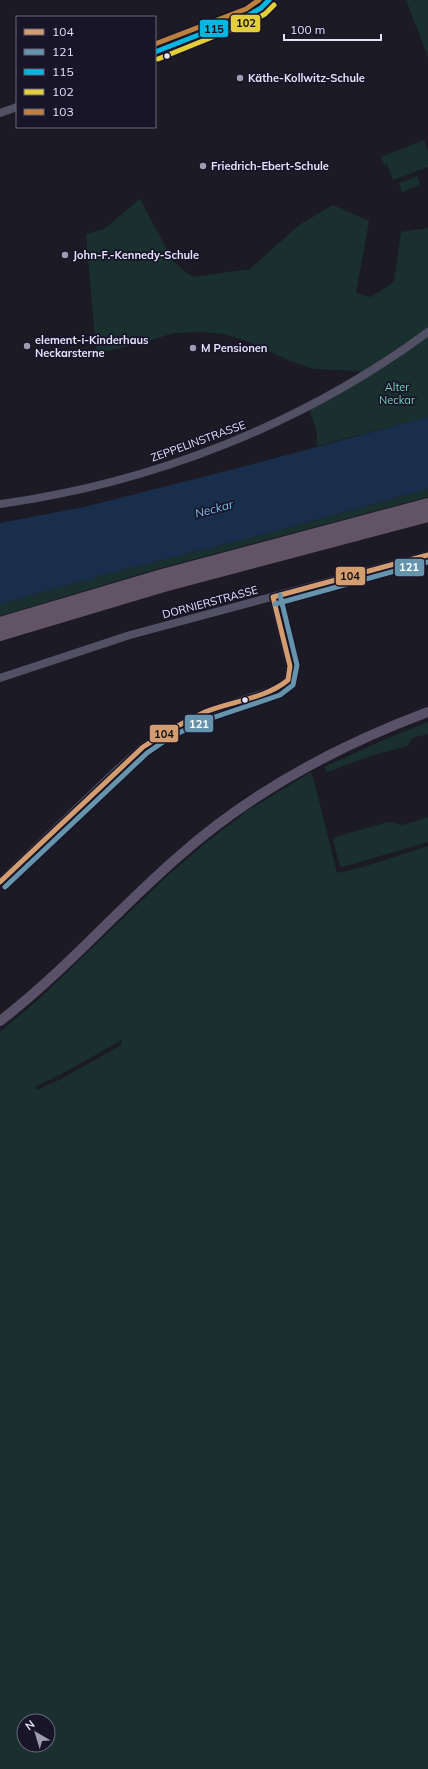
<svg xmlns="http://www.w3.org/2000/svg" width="428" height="1769" font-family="Mulish,sans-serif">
	<rect width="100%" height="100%" fill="#1c1a24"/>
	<path fill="#19302f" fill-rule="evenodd" d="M406,0H428V57Z
		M424,140L428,151V167L393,180L387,164L384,165L381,157Z
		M417,176L420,185L402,192L399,183Z
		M140,199L173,261L192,277L250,269L299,225L333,205L369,221L356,293L371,297L394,282L401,232L428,228V328L361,373L359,371L314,369L290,361L247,341L223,334L203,332L174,333L135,345L97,353L95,339L86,234L104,229Z
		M428,336V417L317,446C316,440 318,436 316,430C315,423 309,415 311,408Z
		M428,489V497L157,569L0,616V604L85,580L90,581L95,577L250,538Z
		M428,722V734L412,738L408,746L373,755L327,772L324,767L390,737Z
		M311,772L314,781L337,873L363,867L428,846V1769H0V1032L39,999L165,878L202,846L247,811ZM122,1040L121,1045L63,1078L39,1089L33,1088L67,1071ZM24,1721H48V1745H24Z
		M428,817V842L343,867L340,866L333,841L335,837L388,822L403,825Z"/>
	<path fill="#192e4a" d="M428,417V489L250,538L95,577L90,581L85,580L0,604V523L84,507L246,466Z"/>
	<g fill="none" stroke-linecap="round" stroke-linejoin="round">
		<path stroke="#515064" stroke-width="8" d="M155,52L249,15L261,8L269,0
			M0,113L17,107
			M0,504C153,483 303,424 428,332
			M0,678L130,635L428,555
			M0,882L117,770L143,747L169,730L206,712L277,689L288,680L290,666L273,597"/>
		<path stroke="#585168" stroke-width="10" d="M0,1021C64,972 117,910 178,857C251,792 337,746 428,712"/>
		<path stroke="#625466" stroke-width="12" d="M0,623L162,575L428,504
			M0,635L164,586L428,516"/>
		<defs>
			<path id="bus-1" d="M273,597L428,555
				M0,882L143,747C163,734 183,722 205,712C232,701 265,699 288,680L290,666L273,597"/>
			<path id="bus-2" d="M275,604L428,562
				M5,887L147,753L172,736L209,719L280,695L293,685L297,665L280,595"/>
			<path id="bus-3" d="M155,52L249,15L261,8L269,0"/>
			<path id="bus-4" d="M158,59L252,21L265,14L274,5"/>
			<path id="bus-5" d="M155,44L246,9L259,0"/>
		</defs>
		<use href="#bus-1" stroke="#181529" stroke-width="8"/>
		<use href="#bus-2" stroke="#181529" stroke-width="8"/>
		<use href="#bus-3" stroke="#181529" stroke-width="8"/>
		<use href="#bus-4" stroke="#181529" stroke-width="8"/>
		<use href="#bus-5" stroke="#181529" stroke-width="8"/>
		<use href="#bus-1" stroke="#d39d70" stroke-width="5"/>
		<use href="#bus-2" stroke="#6694ac" stroke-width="5"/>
		<use href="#bus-3" stroke="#00b7e1" stroke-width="5"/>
		<use href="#bus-4" stroke="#e3cf3b" stroke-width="5"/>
		<use href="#bus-5" stroke="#bd803f" stroke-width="5"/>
	</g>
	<g fill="#e4e2fb" stroke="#181529" stroke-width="1.5">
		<circle cx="167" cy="56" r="3.5"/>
		<circle cx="245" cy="700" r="3.5"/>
	</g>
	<g fill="#9e9cb0" stroke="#181529" stroke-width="1.5">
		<circle cx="240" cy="78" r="4"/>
		<circle cx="203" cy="166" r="4"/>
		<circle cx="65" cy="255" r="4"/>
		<circle cx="27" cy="346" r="4"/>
		<circle cx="193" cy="348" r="4"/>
	</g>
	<g text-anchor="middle" stroke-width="3.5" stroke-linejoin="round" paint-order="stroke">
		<g font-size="11" font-weight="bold" fill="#e4e2fb" stroke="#181529" text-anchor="start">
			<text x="248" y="82">Käthe-Kollwitz-Schule</text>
			<text x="211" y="170">Friedrich-Ebert-Schule</text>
			<text x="73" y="259">John-F.-Kennedy-Schule</text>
			<text x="35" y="344">element-i-Kinderhaus<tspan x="35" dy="13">Neckarsterne</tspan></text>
			<text x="201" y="352">M Pensionen</text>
		</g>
		<g font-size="11" fill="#76d2b8" stroke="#181529">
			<text x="397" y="391">Alter<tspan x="397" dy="13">Neckar</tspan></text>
		</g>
		<g font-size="11" fill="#e4e2fb" stroke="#181529">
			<text transform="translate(198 441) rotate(-20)" y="4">ZEPPELINSTRASSE</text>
			<text transform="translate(210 602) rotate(-15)" y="4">DORNIERSTRASSE</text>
		</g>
		<g font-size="12" font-style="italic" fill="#7ebded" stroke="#181529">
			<text transform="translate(214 509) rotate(-15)" y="4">Neckar</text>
		</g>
	</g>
	<g stroke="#181529" stroke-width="1.5">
		<rect x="230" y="14" width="31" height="19" rx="4" fill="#e3cf3b"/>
		<rect x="199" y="19" width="30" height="19" rx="4" fill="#00b7e1"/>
		<rect x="394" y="558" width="31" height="19" rx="4" fill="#6694ac"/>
		<rect x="335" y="566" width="31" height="20" rx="4" fill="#d39d70"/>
		<rect x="184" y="714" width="30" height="19" rx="4" fill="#6694ac"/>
		<rect x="149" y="724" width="30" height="19" rx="4" fill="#d39d70"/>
	</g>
	<g font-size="11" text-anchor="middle" font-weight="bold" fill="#fff">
		<text x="409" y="571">121</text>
		<text x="199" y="728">121</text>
	</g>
	<g font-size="11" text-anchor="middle" font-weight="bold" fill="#111">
		<text x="246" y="27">102</text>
		<text x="214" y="33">115</text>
		<text x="350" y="580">104</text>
		<text x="164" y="738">104</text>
	</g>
	<rect x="16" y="16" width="140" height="112" fill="#181529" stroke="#6a677d"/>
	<rect x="24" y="29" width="20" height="6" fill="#d39d70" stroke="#6a677d"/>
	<text x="52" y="36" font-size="12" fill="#e4e2fb">104</text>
	<rect x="24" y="49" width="20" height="6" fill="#6694ac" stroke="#6a677d"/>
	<text x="52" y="56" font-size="12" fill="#e4e2fb">121</text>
	<rect x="24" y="69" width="20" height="6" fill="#00b7e1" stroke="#6a677d"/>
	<text x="52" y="76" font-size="12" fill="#e4e2fb">115</text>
	<rect x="24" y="89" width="20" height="6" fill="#e3cf3b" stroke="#6a677d"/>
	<text x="52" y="96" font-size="12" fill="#e4e2fb">102</text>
	<rect x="24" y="109" width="20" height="6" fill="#bd803f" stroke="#6a677d"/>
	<text x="52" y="116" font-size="12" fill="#e4e2fb">103</text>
	<g transform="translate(36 1733) rotate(322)"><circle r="19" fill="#181529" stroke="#6a677d"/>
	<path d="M0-3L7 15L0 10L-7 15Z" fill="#9e9cb0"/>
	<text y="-6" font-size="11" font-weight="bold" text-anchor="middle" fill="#e4e2fb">N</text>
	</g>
	<path d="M284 34v6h97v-6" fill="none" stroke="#e4e2fb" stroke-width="2"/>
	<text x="290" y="34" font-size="12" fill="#e4e2fb" stroke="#181529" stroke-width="3" paint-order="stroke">100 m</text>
</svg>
